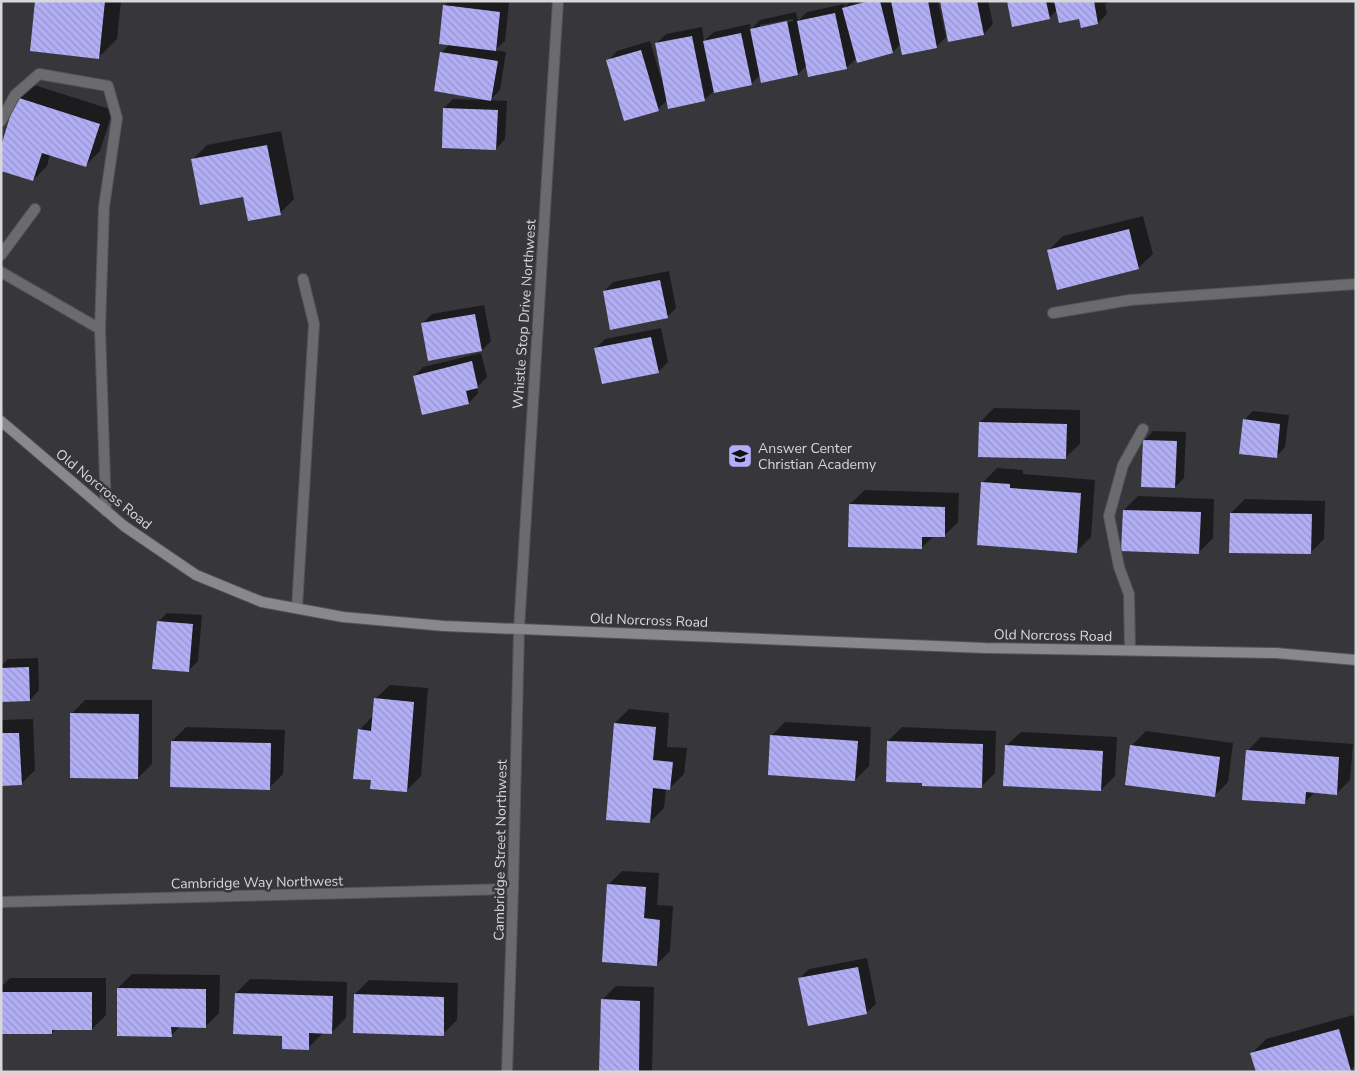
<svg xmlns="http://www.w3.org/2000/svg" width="1357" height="1073" font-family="'Nunito Sans',sans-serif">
	<defs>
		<pattern id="building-back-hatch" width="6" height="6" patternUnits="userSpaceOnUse" patternTransform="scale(1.25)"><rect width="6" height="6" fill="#b2aef6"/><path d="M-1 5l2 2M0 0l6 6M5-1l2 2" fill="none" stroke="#9693c9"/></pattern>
	</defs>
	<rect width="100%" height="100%" fill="#36363b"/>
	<path fill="#0007" fill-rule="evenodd" d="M37,1H121L117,39L99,57Z
		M449,1H492L509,3L505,41L495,50L506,52L500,90L490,100L507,101L505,139L496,149L444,108L453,99L485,100V98L441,53L450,44L444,6Z
		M851,1H938L946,37L936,47L901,43L893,52L858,61L857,58L846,68L807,65L798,74L760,75L751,84L715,90L704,100H667L658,109L608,61L617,51L650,41L661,78H663L656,44L666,34L702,27L704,41L714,32L750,24L751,29L760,20L796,12L798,21L807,12L844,4L845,7ZM793,19V21L760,28V25Z
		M941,1H988L993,24L984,34Z
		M1008,1H1114L1105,4L1107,14L1098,23L1057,10L1049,18Z
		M31,84L113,110L100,151L86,165L50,154L47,166L33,180L17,98Z
		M281,131L294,199L280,213L244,196L193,159L207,145Z
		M1143,216L1153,254L1138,268L1049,250L1063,236Z
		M669,271L676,308L667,317L604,292L613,282Z
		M484,305L491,341L482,350L422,324L432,314Z
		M661,328L668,362L658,372L596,348L605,339Z
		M481,353L487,377L477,387L478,393L469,403L423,414L414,376L423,367Z
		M994,408L1080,410V444L1065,458L980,422Z
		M1253,411L1289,415L1285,447L1276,457L1244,420Z
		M1153,431L1186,432L1184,478L1175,487L1144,441Z
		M997,468L1023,470V474L1095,480L1091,537L1077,551L983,482Z
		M865,490L959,493L958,522L944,536H934L921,548L850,504Z
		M1138,496L1214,499L1213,538L1199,552L1124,510Z
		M1245,499L1325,501L1324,539L1310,553L1231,513Z
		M167,613L202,615L198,661L188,671L158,622Z
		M38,658L39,690L30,700L1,701V666L8,659Z
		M390,685L428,688L421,776L407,790L372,779L359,730L373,716L375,699Z
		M85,700H152V764L138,778L71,714Z
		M629,709L669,713L667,747L687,748L684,774L670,788H666L664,808L650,822L615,723Z
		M33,719L35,770L21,784L1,785V720Z
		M785,722L871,727L869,766L855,780L771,736Z
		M186,727L285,730L283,774L269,788L172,741Z
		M902,727L996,731L995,773L981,787L923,782L888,741Z
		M1146,731L1233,743L1228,782L1214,796L1131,746Z
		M1021,732L1117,737L1115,776L1101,790L1006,746Z
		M1261,737L1353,744L1350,780L1336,794L1315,792L1304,803L1247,751Z
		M622,871L659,873L657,905L673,906L670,951L656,965L608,885Z
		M867,958L876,1004L866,1013L800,978L809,969Z
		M132,974L220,975L219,1013L205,1027L180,1026L171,1036L118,988Z
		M10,978H106V1015L92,1029H56L52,1033H1V987Z
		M250,979L347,982L346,1018L332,1032H322V1034L308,1048L284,1035L236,993Z
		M369,980L458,983L457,1020L443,1034L355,994Z
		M616,986L654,987L652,1072H600L602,1000Z
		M1353,1015L1356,1025V1065L1350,1070L1345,1072H1257L1252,1053L1266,1039Z"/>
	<path fill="url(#building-back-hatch)" d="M35,1H105L99,59L30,51Z
		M869,1H880L893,53L857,63L842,8Z
		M891,1H928L937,48L902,55Z
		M940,1H977L984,35L948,42Z
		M1007,1H1046L1050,19L1012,27Z
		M1054,1H1094L1098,24L1081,28L1079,19L1059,23Z
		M443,5L500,12L496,51L439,44Z
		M835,13L847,69L808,77L797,21Z
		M787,21L798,75L761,83L750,29Z
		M741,33L752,85L714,93L703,41Z
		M692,36L705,101L668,109L655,43Z
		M641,50L659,111L624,121L606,60Z
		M440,52L498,61L491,101L434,91Z
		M16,97L100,124L86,167L42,153L33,181L1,171V146Z
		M443,108L498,110L496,150L442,148Z
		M267,145L281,215L248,221L243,197L200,205L191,159Z
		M1129,229L1139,269L1057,290L1047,250Z
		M660,280L668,318L610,330L603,291Z
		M475,314L482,351L428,361L421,323Z
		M651,337L659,373L602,384L594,348Z
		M472,361L478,388L466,391L469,404L422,415L413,376Z
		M1243,419L1280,424L1277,458L1239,454Z
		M979,422L1067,424L1066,459L978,457Z
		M1143,440L1177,441L1175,488L1141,487Z
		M981,482L1010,484V488L1081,493L1077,553L977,545Z
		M849,504L945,507V537H922V549L848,547Z
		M1123,510L1201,512L1199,554L1121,551Z
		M1230,513L1312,514L1311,554L1229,553Z
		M157,621L193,624L189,672L152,669Z
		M29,667L30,701L1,702V668Z
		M374,698L414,702L407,792L370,789L371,780L353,779L358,729L371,731Z
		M70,713L139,714L138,779L70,778Z
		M614,723L656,727L653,760L673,762L670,790L653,788L650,823L606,820Z
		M1,733H19L22,785L1,786Z
		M770,735L858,741L855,781L768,775Z
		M171,741L271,743L270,790L170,787Z
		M887,741L983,744L982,788L922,786V783L886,782Z
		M1005,745L1103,751L1101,791L1003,786Z
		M1130,745L1220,757L1215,797L1125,785Z
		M1246,750L1339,757L1337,795L1306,792L1305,804L1242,800Z
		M607,884L646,887L644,918L660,920L657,966L602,962Z
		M858,967L867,1014L808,1026L798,978Z
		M117,988L206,989V1028L171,1027L172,1037L117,1036Z
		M1,992H92V1030H52V1034H1Z
		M235,993L333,996L332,1034L309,1033V1050L282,1049V1036L233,1034Z
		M354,994L444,997V1036L353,1033Z
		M601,999L640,1001L639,1072H599Z
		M1339,1029L1351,1071L1256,1072L1250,1053Z"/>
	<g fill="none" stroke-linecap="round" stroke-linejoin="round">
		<defs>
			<path id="lane" d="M1,121L15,95L39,74L108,86L117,118L104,207L100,329L106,511
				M1,255L35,209
				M1,272L100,329
				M1053,313L1130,300L1356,284
				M297,608L314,324L303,279
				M1130,650L1129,594L1119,567L1109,516L1123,465L1143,429"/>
			<path id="street" d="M1,902L513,889
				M507,1072L513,889L519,629L558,1"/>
			<path id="secondary" d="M1,421L124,526L196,575L262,602L343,617L444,626L985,648L1276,653L1356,660"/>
		</defs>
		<use href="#lane" stroke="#535358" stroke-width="12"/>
		<use href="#street" stroke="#535358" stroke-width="12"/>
		<use href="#secondary" stroke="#535358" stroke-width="12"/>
		<use href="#lane" stroke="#6b6b6e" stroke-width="10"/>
		<use href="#street" stroke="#6b6b6e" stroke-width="10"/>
		<use href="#secondary" stroke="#88888d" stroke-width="10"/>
	</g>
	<defs>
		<symbol id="school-square" viewBox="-11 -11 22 22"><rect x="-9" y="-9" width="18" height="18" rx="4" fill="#b2adf9" stroke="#36363b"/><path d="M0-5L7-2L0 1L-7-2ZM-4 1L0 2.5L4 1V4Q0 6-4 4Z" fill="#111"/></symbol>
	</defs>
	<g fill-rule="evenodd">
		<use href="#school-square" x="726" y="442" width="28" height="28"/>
	</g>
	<g text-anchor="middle" stroke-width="5" stroke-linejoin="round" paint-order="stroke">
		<g font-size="14" fill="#d8d8db" stroke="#36363b">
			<text transform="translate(524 314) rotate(-86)" y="5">Whistle Stop Drive Northwest</text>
			<text transform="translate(104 489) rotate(39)" y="5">Old Norcross Road</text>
			<text transform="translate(649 620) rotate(2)" y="5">Old Norcross Road</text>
			<text transform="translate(1053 635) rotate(1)" y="5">Old Norcross Road</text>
			<text transform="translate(500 850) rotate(-89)" y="5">Cambridge Street Northwest</text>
			<text transform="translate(257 882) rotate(-1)" y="5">Cambridge Way Northwest</text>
		</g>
		<g font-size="14" fill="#d8d8db" stroke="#36363b" text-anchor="start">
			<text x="758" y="453">Answer Center<tspan x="758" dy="16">Christian Academy</tspan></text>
		</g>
	</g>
	<rect width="1357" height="1073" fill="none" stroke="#d8d8db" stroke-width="5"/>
</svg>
